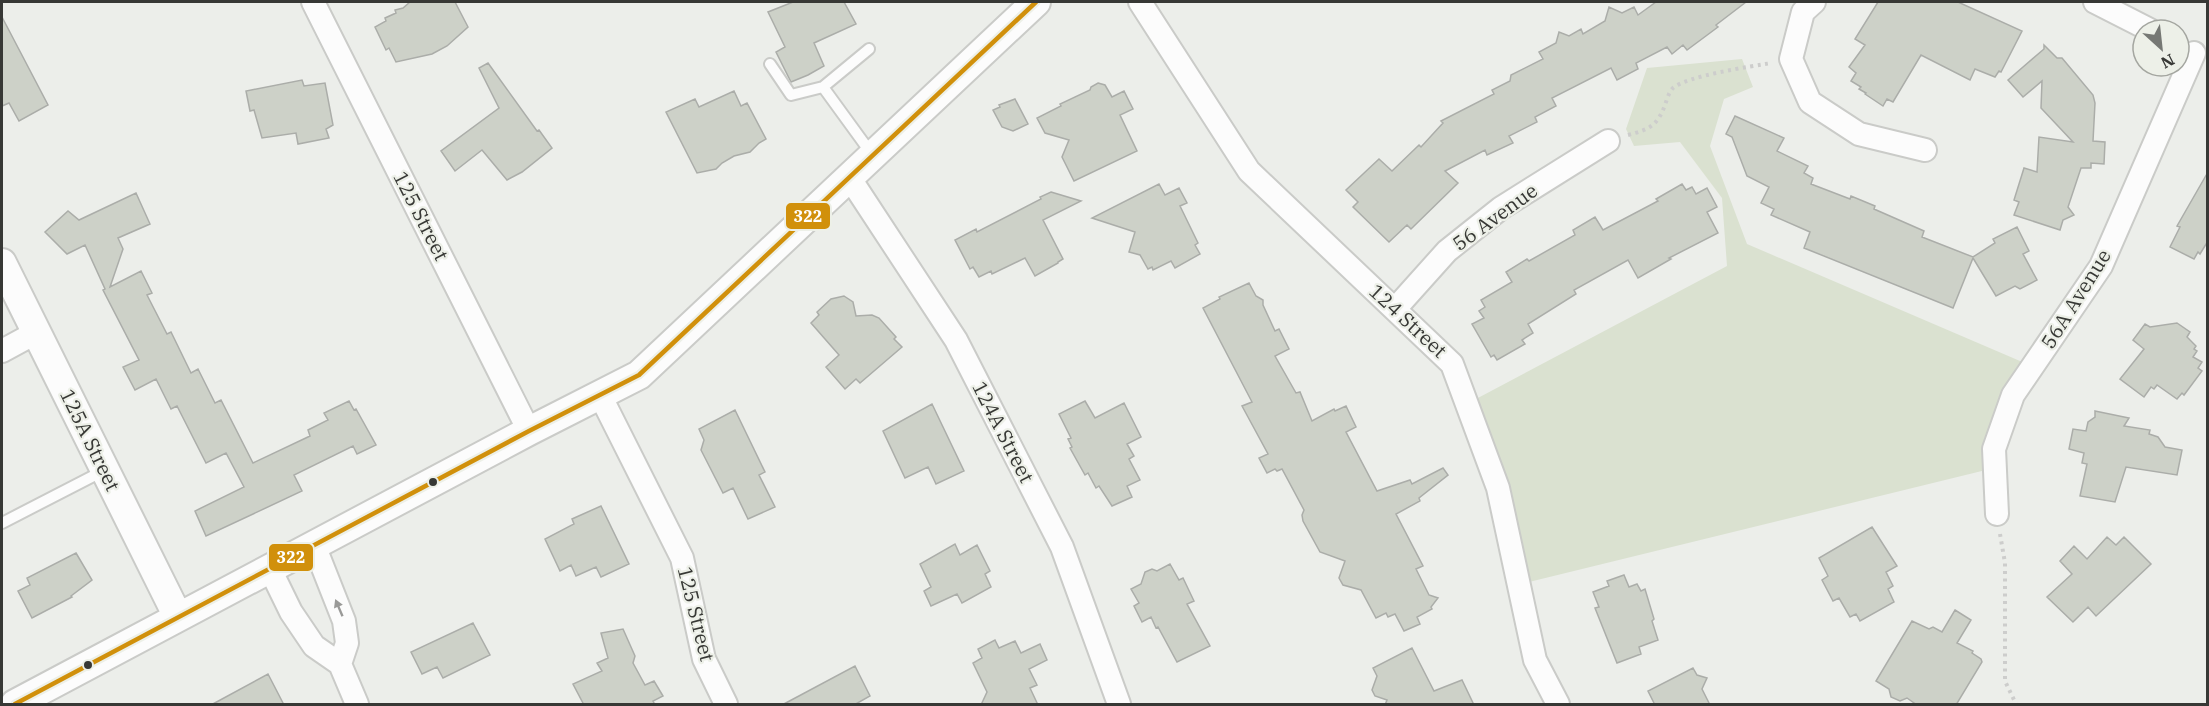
<svg xmlns="http://www.w3.org/2000/svg" width="2209" height="706" font-family="'IBM Plex Serif',serif">
	<rect width="100%" height="100%" fill="#eceeea"/>
	<path fill="#dae1d0" d="M1742,59L1753,87L1724,99L1710,146L1747,244L2027,364L1990,469L1529,582L1476,399L1727,266L1722,198L1680,142L1634,146L1626,129L1647,68Z"/>
	<path fill="#cdd1c8" stroke="#abada9" stroke-width="1.5" d="M410,2H455L468,27L447,46L432,54L396,62L389,48L386,50L375,27L386,21L385,18L396,13L395,10L403,8Z
		M793,2H844L856,24L814,43L824,66L808,75L791,82L776,52L785,47L768,12Z
		M1656,2H1746L1716,25L1718,27L1687,50L1683,45L1672,54L1667,47L1636,63L1638,69L1617,80L1611,68L1552,98L1556,106L1535,117L1537,122L1509,136L1513,143L1487,155L1485,150L1445,171L1458,183L1411,229L1407,225L1389,242L1353,207L1358,202L1346,190L1379,159L1392,171L1419,145L1421,147L1443,123L1441,121L1494,94L1492,90L1510,81L1511,75L1543,59L1539,52L1556,43L1559,32L1569,36L1581,29L1583,34L1605,21L1609,7L1622,13L1634,7L1638,15Z
		M1878,2H1958L2022,31L2001,72L1999,71L1995,77L1975,69L1970,80L1921,55L1893,102L1887,99L1883,106L1865,94L1866,93L1859,89L1861,87L1851,81L1856,73L1849,67L1865,45L1855,39Z
		M2,17L48,105L19,121L9,103L2,106Z
		M2044,45L2057,58H2062L2093,95L2095,103L2093,141L2105,142L2104,164L2091,163V168H2081L2068,207L2074,215L2063,220L2060,230L2014,215L2019,202L2014,200L2024,168L2037,172L2039,137L2073,142L2041,108L2042,81L2023,97L2008,80L2044,49Z
		M488,63L537,131L539,130L552,148L522,172L507,180L482,150L455,171L441,151L499,108L479,68Z
		M302,80L304,86L325,83L333,125L326,129L329,138L298,144L296,133L262,138L254,110L250,111L246,91Z
		M1098,83L1105,85L1112,97L1124,91L1133,109L1120,115L1137,151L1074,181L1062,157L1069,140L1045,133L1037,118L1061,106L1060,104L1090,90L1091,87Z
		M734,91L741,106L747,103L766,139L759,143L750,152L734,156L722,163L716,169L697,173L666,112L695,99L699,107Z
		M1015,99L1028,124L1013,131L1002,127L993,110L1000,107L999,105Z
		M1735,116L1784,138L1777,151L1808,166L1804,173L1813,178L1811,184L1850,199L1851,196L1875,206L1874,209L1924,231L1922,237L1973,257L1995,243L1993,239L2017,227L2029,251L2023,254L2037,280L2020,289L2015,286L1996,296L1973,258L1953,308L1804,248L1810,232L1771,215L1774,209L1761,203L1769,187L1747,176L1732,137L1726,134Z
		M2208,172V241L2200,254L2198,252L2194,259L2170,247L2180,227L2177,226Z
		M1159,184L1165,195L1179,188L1187,203L1180,206L1198,243L1195,245L1200,254L1175,268L1171,261L1153,270L1152,267L1148,269L1140,255L1129,252L1135,232L1092,218Z
		M1682,184L1686,190L1692,187L1696,194L1707,188L1717,207L1707,212L1718,233L1669,258L1671,259L1638,278L1628,260L1574,290L1576,294L1528,324L1533,333L1522,340L1525,344L1497,360L1494,355L1491,357L1472,324L1484,318L1479,311L1485,307L1481,300L1512,282L1506,272L1527,259L1529,261L1575,235L1573,230L1595,217L1603,230L1658,201L1656,199Z
		M1051,192L1081,201L1043,220L1063,259L1058,262V263L1035,276L1025,258L992,274L991,271L979,277L973,267L970,269L955,240L976,229L977,232L1041,199L1040,197Z
		M136,193L150,224L118,238L123,249L110,287L141,271L152,293L147,295L167,334L171,332L191,373L198,369L215,403L221,400L253,463L310,436L308,430L328,420L324,413L349,401L354,410L356,409L376,445L357,454L353,446L294,475L302,491L206,536L195,511L244,487L226,453L206,463L177,406L171,409L156,379L135,390L123,367L139,360L103,290L105,289L85,245L67,254L45,232L68,211L79,220Z
		M1249,283L1256,296L1263,300V305L1275,331L1279,329L1289,349L1275,356L1296,393L1300,392L1312,421L1334,409L1335,411L1346,406L1356,427L1346,432L1377,491L1410,480L1412,484L1443,468L1448,475L1419,498L1420,501L1396,514L1423,566L1416,569L1429,595L1438,598L1431,607L1432,609L1417,617L1420,624L1404,631L1395,614L1388,617L1386,613L1376,618L1361,590L1343,585L1339,578L1345,561L1320,552L1303,521L1302,515L1304,510L1282,469L1277,471L1275,469L1267,473L1259,458L1268,454L1242,406L1252,402L1203,308L1220,299L1219,297Z
		M844,296L853,302L856,316L872,315L879,318L896,337L894,339L902,347L860,383L856,379L845,389L826,367L839,355L811,323L819,315L817,312L831,299Z
		M2177,323L2190,332L2187,337L2196,346L2194,349L2197,351L2193,357L2202,362L2198,368L2202,371L2184,395L2182,393L2177,399L2157,385L2154,389L2151,387L2144,397L2120,379L2144,349L2133,340L2145,324L2150,327Z
		M1085,401L1095,418L1124,403L1141,437L1127,444L1134,456L1129,459L1140,480L1127,486L1132,497L1112,506L1099,486L1096,488L1088,473L1085,475L1070,448L1072,447L1068,439L1071,438L1059,414Z
		M932,404L964,471L936,484L928,467L905,478L883,431Z
		M735,410L765,472L759,475L775,507L748,519L733,488L723,493L701,450L704,440L699,429Z
		M2095,411L2129,418L2124,426L2150,430L2149,434L2158,437L2165,447L2182,450L2177,475L2126,467L2115,502L2080,496L2087,464L2082,463L2084,453L2069,449L2073,429L2086,431L2088,422L2095,417Z
		M601,506L629,564L601,577L596,567L576,576L571,565L560,571L545,539L574,524L572,519Z
		M1872,527L1897,566L1886,572L1893,586L1888,589L1894,602L1860,621L1856,614L1850,617L1839,598L1833,601L1822,580L1828,576L1819,558Z
		M2107,537L2116,545L2124,537L2151,564L2096,616L2088,607L2073,622L2047,597L2072,574L2060,561L2074,546L2087,559Z
		M955,544L960,555L977,545L990,571L985,574L991,587L962,603L957,594L931,606L924,591L931,587L920,564Z
		M76,553L92,580L71,596L72,597L32,618L18,591L30,585L27,578Z
		M1170,564L1179,580L1183,578L1194,601L1187,604L1210,646L1177,662L1158,627L1156,628L1151,617L1142,622L1134,606L1139,603L1131,589L1141,584L1145,572L1152,569L1157,571Z
		M1624,575L1629,587L1637,584L1641,591L1645,589L1654,619L1652,621L1658,640L1639,647L1641,654L1617,663L1595,608L1599,607L1593,592L1609,586L1607,581Z
		M1955,610L1971,620L1957,643L1973,651L1972,653L1981,659L1982,662L1956,705H1917L1907,698L1900,701L1891,697L1889,689L1876,681L1912,621L1929,629L1933,627L1942,632Z
		M473,623L490,655L443,678L437,667L422,674L411,652Z
		M623,629L635,656L633,663L645,685L654,681L663,696L653,701L655,705H584L573,684L602,671L597,663L608,658L601,633Z
		M995,640L999,648L1015,641L1021,653L1040,644L1047,660L1029,669L1037,685L1030,688L1038,705H981L987,692L973,663L982,658L978,649Z
		M1412,648L1434,691L1462,680L1474,705H1385L1387,700L1375,696L1372,690L1377,676L1373,668Z
		M855,666L870,696L854,705H782Z
		M1693,668L1697,675L1707,678L1702,689L1710,705H1655L1648,691Z
		M268,674L284,705H211Z"/>
	<g fill="none" stroke-linecap="round" stroke-linejoin="round">
		<defs>
			<path id="service" d="M869,49L823,87L871,153
				M770,64L791,95L823,87
				M2,523L105,470"/>
			<path id="minor" d="M313,2L529,431
				M1140,2L1249,171L1452,364L1498,488L1535,660L1558,704
				M1814,2L1803,12L1791,59L1810,102L1859,134L1925,150
				M2095,2L2150,30
				M849,177L956,340L1062,547L1119,704
				M1395,309L1447,251L1501,208L1608,141
				M2,351L37,332
				M600,395L682,558L704,659L726,704
				M1997,514L1994,449L2013,395L2101,266L2194,53
				M314,545L344,621L347,643L340,664
				M270,569L291,612L314,646L340,664L357,704"/>
			<path id="tertiary" d="M2,263L178,617
				M15,704L529,431L639,375L1036,2"/>
		</defs>
		<use href="#service" stroke="#cacbc8" stroke-width="14"/>
		<use href="#minor" stroke="#cacbc8" stroke-width="26"/>
		<use href="#tertiary" stroke="#cacbc8" stroke-width="32"/>
		<path stroke="#cdcdcc" stroke-width="4" stroke-dasharray="3 4.5" stroke-linecap="butt" d="M1628,135C1650,129 1657,126 1665,105C1667,99 1669,92 1673,88C1686,76 1753,66 1772,63
			M2000,534L2005,563V681L2016,704"/>
		<use href="#service" stroke="#fcfcfc" stroke-width="10"/>
		<use href="#minor" stroke="#fcfcfc" stroke-width="22"/>
		<use href="#tertiary" stroke="#fcfcfc" stroke-width="28"/>
		<defs>
			<path id="bus-1" d="M15,704L529,431L639,375L1036,2"/>
		</defs>
		<use href="#bus-1" stroke="#edf0e8" stroke-width="9"/>
		<use href="#bus-1" stroke="#d1900b" stroke-width="4.5"/>
	</g>
	<defs><path id="oneway-solid" d="M-6-.8H1V-3.2L6.5 0L1 3.2V.8H-6Z" transform="scale(1.5)"/></defs>
	<use fill="#9a9a98" href="#oneway-solid" transform="translate(339 608) rotate(-113)"/>
	<g fill="#373835" stroke="#edf0e8" stroke-width="2">
		<circle cx="433" cy="482" r="5"/>
		<circle cx="88" cy="665" r="5"/>
	</g>
	<g text-anchor="middle" stroke-width="4.5" stroke-linejoin="round" paint-order="stroke">
		<g font-size="20" fill="#373835" stroke="#edf0e8">
			<text transform="translate(421 216) rotate(63)" y="7">125 Street</text>
			<text transform="translate(1495 217) rotate(-36)" y="7">56 Avenue</text>
			<text transform="translate(2076 299) rotate(-58)" y="7">56A Avenue</text>
			<text transform="translate(1408 321) rotate(43)" y="7">124 Street</text>
			<text transform="translate(1003 432) rotate(63)" y="7">124A Street</text>
			<text transform="translate(90 440) rotate(64)" y="7">125A Street</text>
			<text transform="translate(696 614) rotate(76)" y="7">125 Street</text>
		</g>
	</g>
	<g stroke="#edf0e8" stroke-width="2">
		<rect x="785" y="202" width="46" height="28" rx="6" fill="#d1900b"/>
		<rect x="268" y="543" width="46" height="29" rx="6" fill="#d1900b"/>
	</g>
	<g font-size="16" text-anchor="middle" font-weight="bold" fill="#fff">
		<text x="808" y="222">322</text>
		<text x="291" y="563">322</text>
	</g>
	<rect width="2209" height="706" fill="none" stroke="#373835" stroke-width="6"/>
	<g transform="translate(2161 48) rotate(153)"><circle r="28" fill="#edf0e8" stroke="#a4a6a0" stroke-width="1.5"/>
	<path d="M0-4.5L10 22L0 15L-10 22Z" fill="#767874"/>
	<text y="-9" font-size="16" font-weight="bold" text-anchor="middle" fill="#373835">N</text>
	</g>
</svg>
